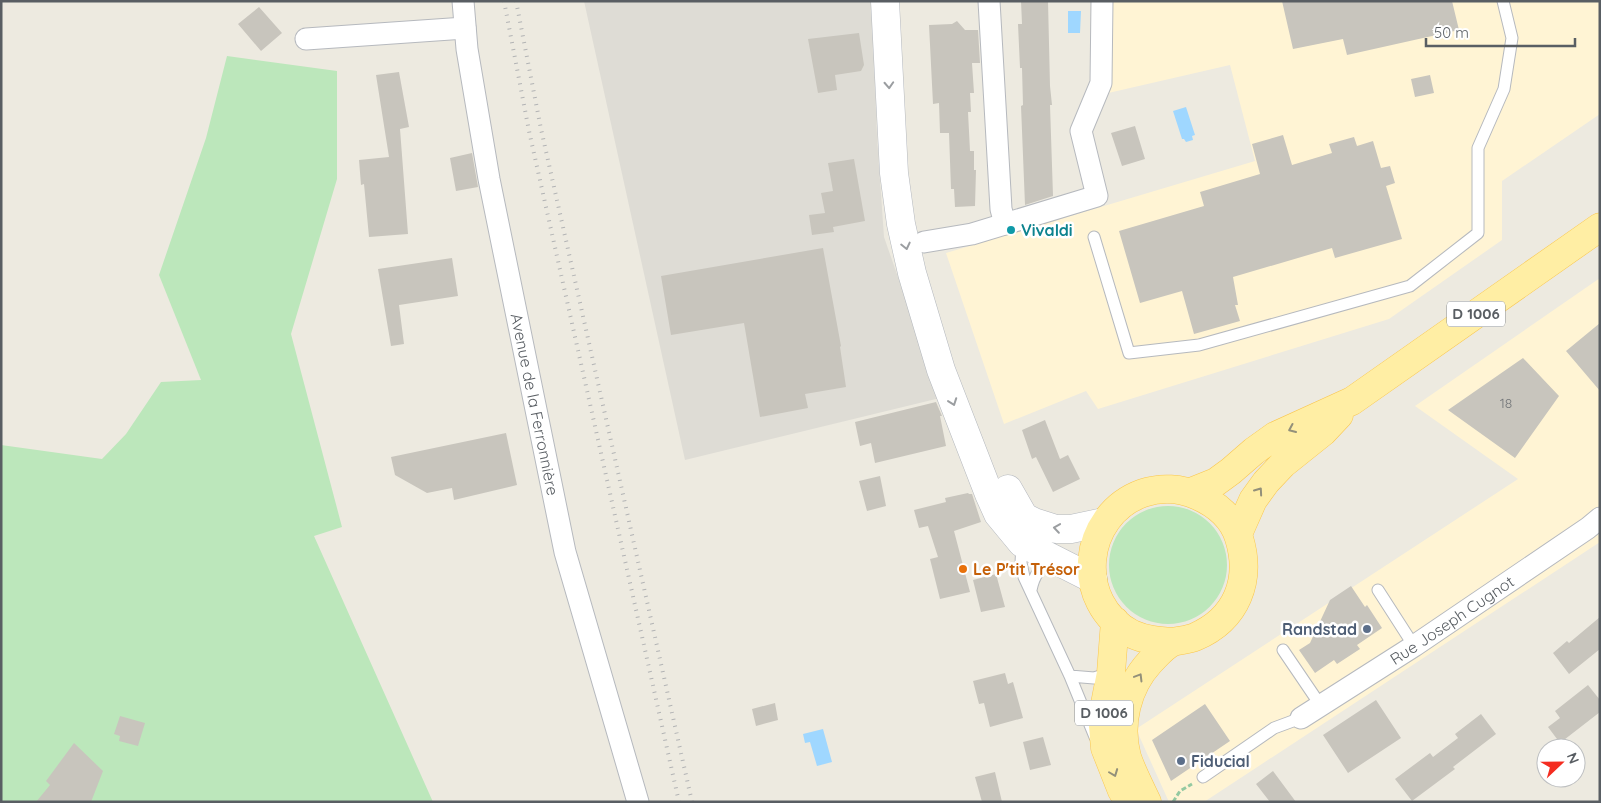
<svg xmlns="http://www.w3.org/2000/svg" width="1601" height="803" font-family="Quicksand,sans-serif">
	<rect width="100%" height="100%" fill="#edeae0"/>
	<path fill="#fff4d4" d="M1113,1H1600V114L1502,181V240L1389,319L1098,409L1086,391L1004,424L946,253L1255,161L1230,65L1104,94Z
		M1600,278V542L1204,802H1169L1136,729L1518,479L1415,406Z"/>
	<path fill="#dedcd5" d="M584,1H872L877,137L884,237L940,398L685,460Z"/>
	<path fill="#bce7bb" d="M227,56L337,71V179L291,334L342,527L314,536L433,802H1V445L102,459L126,434L161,382L201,380L159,275L206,138Z
		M1109 565a59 59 0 1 1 118 0a59 59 0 1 1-118 0Z"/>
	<path fill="#9fd7ff" d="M1068,11H1081L1080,33H1068Z
		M1186,107L1195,135L1192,136L1193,140L1186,142L1184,139H1182L1173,111Z
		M823,729L832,762L817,766L810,742L805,743L803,734Z"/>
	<path fill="#c8c5bd" d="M1021,1H1048L1050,86L1052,105H1050L1053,196L1025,205L1021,106L1023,105L1022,68H1020L1018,24H1022Z
		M1282,1H1452L1459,30L1347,55L1343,39L1293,49Z
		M259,7L282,33L261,51L238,24Z
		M957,21L965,30H978L980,63H972L974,93H970L971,112H968L970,151H974V170H976L975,206L955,207L954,189H951L949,133H940L939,103L933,104L929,25L952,24Z
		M859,33L864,65L861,71L835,75L837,90L818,93L808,39Z
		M399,72L409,127L400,129L408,234L369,237L364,184L361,185L359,160L389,157L376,75Z
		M1430,75L1434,93L1415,97L1411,79Z
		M1135,126L1145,159L1122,166L1111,133Z
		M1283,135L1292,165L1332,153L1329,144L1354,137L1357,146L1373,141L1381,168L1390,166L1395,183L1386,186L1402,239L1335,258L1332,248L1233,277L1238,305H1235L1240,321L1194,334L1182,291L1140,303L1119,231L1204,206L1200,192L1260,174L1252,144Z
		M472,153L478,187L456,191L450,158Z
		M854,159L865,221L833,227L834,232L812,235L809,215L825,213L821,193L833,191L828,163Z
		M823,248L841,346L840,347L846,387L805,394L808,408L760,417L744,323L671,335L661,276Z
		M452,258L458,296L399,305L404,344L391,346L378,269Z
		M1600,323V391L1566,351Z
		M1523,358L1559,396L1515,458L1448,410Z
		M936,402L942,416H940L946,446L875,463L871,443L860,446L855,422Z
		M1045,420L1060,459L1068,455L1080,479L1053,492L1036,457L1032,459L1022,430Z
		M506,433L517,485L454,500L452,488L427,493L395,475L391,457Z
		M880,476L886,506L867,511L859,481Z
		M968,493L969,494H972L981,522L954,531L970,592L940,599L930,559L938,557L928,526L919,528L914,510L946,502L945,498Z
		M996,574L1005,607L981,612L973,580Z
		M1351,586L1365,607L1367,605L1382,628L1357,645L1360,649L1337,664L1334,660L1315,673L1299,650L1310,643L1330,600Z
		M1600,617V649L1569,674L1553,653L1567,641L1569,643Z
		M1005,673L1008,684L1013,682L1023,718L990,727L984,703L979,704L973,681Z
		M1588,685L1600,700V712L1560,743L1548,727L1560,718L1555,711Z
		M1376,700L1401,738L1348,773L1323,735Z
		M775,703L778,720L756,726L752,709Z
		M1205,704L1230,741L1171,781L1152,740Z
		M1481,714L1496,734L1453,767L1455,769L1412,801L1395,779L1430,753L1433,757L1458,738L1455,734Z
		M120,716L145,723L138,746L119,741L120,736L114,734Z
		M1043,737L1051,765L1030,770L1023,742Z
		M74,743L103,771L91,802H36L50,785L46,781Z
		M1273,771L1296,802H1270L1256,784Z
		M995,772L1002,802H982L975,777Z"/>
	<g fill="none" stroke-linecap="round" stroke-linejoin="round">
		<defs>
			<path id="lane" d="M1094,237L1129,353L1199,345L1410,286L1478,233V148L1504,89L1512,38L1503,1
				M1022,544L1021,563L1024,577L1070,676L1095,737
				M1031,590C1034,575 1040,567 1053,559
				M1378,590L1414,646
				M1283,650L1321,706
				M1070,676L1094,678L1110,673
				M1203,777L1274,728L1301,718"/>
			<g id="street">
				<path id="s1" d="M463,1L467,49L489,179L565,552L638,802"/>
				<path d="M989,1L1001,209L1005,224"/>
				<path d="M306,39L465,28"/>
				<path d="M924,242L972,234L1097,196L1081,131L1101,83L1102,1"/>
				<path id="s2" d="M1301,718L1414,646L1588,528L1600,518"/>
			</g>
			<path id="secondary" d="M885,1L894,173L901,224L912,273L941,370L989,494L998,514L1022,543L1093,579
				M1008,489L1024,517L1034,522L1056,529H1071L1104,522"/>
			<path id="primary" d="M1191,492L1216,482L1231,471L1254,451L1275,436L1352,401L1600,227
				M1238,534L1253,500L1266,482L1283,464L1323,432L1339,415
				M1115,621L1111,673L1104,709L1103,726L1105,748L1122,791
				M1147,802C1140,787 1132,772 1127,757C1118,724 1127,687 1150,662C1157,655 1164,646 1173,642C1180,640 1188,640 1195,637C1237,619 1252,580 1239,538C1233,518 1216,504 1198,496C1181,488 1161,487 1143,493C1081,515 1073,603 1132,634C1145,640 1159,641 1173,642"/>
		</defs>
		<use href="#lane" stroke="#b6b9be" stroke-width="13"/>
		<use href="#street" stroke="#b6b9be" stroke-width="23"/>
		<use href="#secondary" stroke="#b4b8be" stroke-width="29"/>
		<use href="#primary" stroke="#fac64d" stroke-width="29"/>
		<path stroke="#93c9a1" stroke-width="3" stroke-dasharray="5 2.5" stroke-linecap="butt" d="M1173,802L1180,791L1192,784"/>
		<use href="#lane" stroke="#fff" stroke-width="11"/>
		<use href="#street" stroke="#fff" stroke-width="21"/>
		<use href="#secondary" stroke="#fff" stroke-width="28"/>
		<use href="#primary" stroke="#ffeea4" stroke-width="28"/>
		<path stroke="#b2b3b4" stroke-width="4" stroke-dasharray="1 6" stroke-linecap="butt" d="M504,1L529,131L679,802
			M516,1L541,129L692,802"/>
	</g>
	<defs><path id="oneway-chevron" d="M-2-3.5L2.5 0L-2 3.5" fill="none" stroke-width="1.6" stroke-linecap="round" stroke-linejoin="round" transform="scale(1.25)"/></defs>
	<g stroke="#9b9ea1">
		<use href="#oneway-chevron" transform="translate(889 85) rotate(87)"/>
		<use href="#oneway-chevron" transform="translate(906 246) rotate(77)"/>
		<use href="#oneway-chevron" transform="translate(953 402) rotate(70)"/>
		<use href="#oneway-chevron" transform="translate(1057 528) rotate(-172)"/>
	</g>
	<g stroke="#93907a">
		<use href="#oneway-chevron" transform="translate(1292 429) rotate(156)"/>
		<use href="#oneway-chevron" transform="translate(1259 491) rotate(-55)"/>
		<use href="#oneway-chevron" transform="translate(1139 677) rotate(-59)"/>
		<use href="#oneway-chevron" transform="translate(1114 773) rotate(69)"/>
	</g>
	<circle fill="#0f9aa8" stroke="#fff" stroke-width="2" cx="1011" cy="230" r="5"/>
	<circle fill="#e8710a" stroke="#fff" stroke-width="2" cx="963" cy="569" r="5"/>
	<g fill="#5c6f8a" stroke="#fff" stroke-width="2">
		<circle cx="1367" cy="629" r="5"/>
		<circle cx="1181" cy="761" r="5"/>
	</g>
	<g text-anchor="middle" stroke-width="5" stroke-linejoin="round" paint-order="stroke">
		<g font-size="14" fill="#75787a">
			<text x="1506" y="408">18</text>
		</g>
		<g fill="#fff" stroke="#8b8e92" stroke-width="1">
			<rect x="1447" y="301.5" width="58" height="25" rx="4"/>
			<rect x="1075" y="700.5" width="58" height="25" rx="4"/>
		</g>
		<g font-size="15" font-weight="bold" fill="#595e63">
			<text x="1476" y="319">D 1006</text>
			<text x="1104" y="718">D 1006</text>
		</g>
		<g font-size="16" font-weight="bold" fill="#0d838f" stroke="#fff" text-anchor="start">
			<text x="1021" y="236">Vivaldi</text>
		</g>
		<g font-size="16" fill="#595e63" stroke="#fff">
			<text dy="6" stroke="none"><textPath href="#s1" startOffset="410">Avenue de la Ferronnière</textPath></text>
			<text dy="6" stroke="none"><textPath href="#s2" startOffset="180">Rue Joseph Cugnot</textPath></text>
		</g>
		<g font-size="16" font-weight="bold" fill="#c56008" stroke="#fff" text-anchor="start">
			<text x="973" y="575">Le P'tit Trésor</text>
		</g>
		<g font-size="16" font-weight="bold" fill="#4e5e75" stroke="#fff" text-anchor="end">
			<text x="1357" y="635">Randstad</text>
			<text x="1191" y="767" text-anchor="start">Fiducial</text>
		</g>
	</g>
	<rect width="1601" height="803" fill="none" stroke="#595e63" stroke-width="5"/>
	<g transform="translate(1561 763) rotate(68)"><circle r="24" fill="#ffffff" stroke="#bdbfc1"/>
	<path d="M0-4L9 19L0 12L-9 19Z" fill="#f42c20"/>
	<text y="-8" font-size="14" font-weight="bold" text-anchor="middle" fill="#595e63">N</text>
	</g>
	<path d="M1426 38v8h149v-8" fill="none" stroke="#595e63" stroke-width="2.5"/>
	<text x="1434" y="38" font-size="15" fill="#595e63" stroke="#ffffff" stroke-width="4" paint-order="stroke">50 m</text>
</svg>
